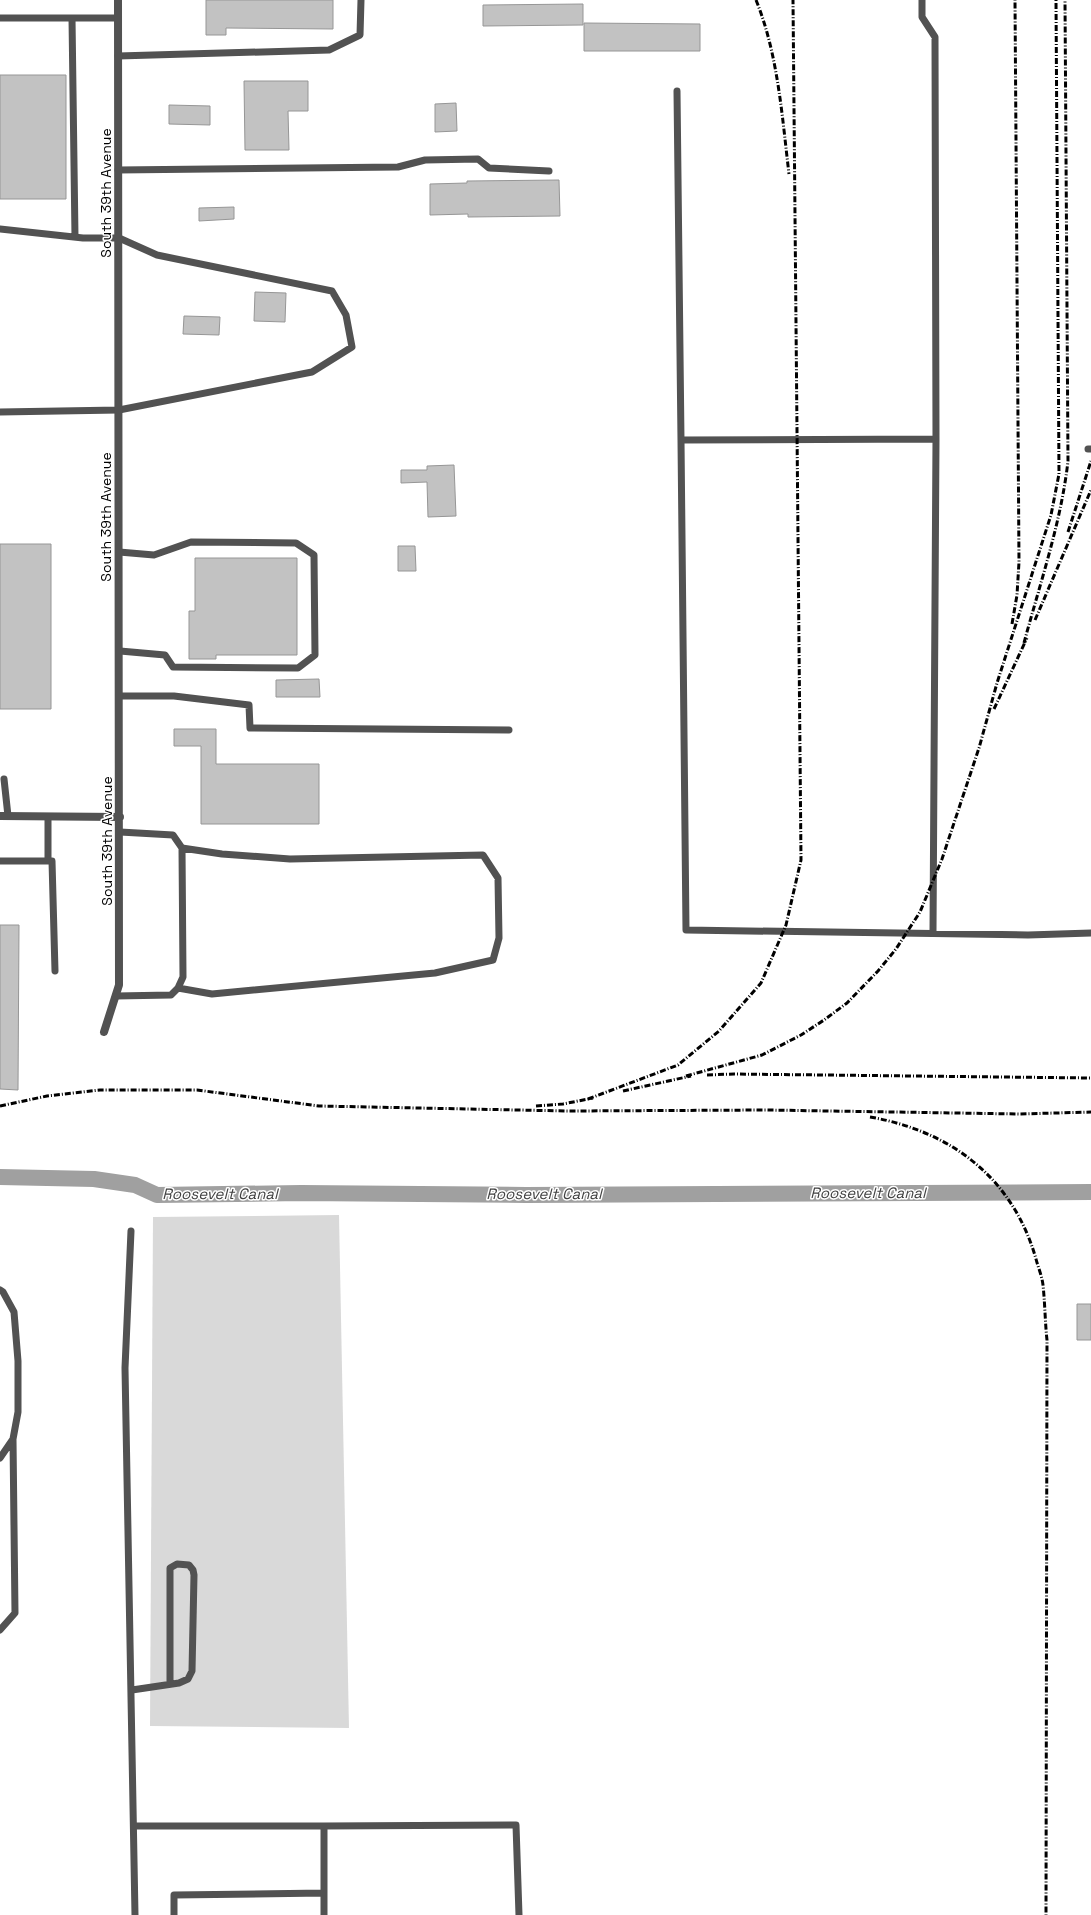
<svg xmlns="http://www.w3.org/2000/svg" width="1091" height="1915" font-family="'Space Grotesk',sans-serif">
	<rect width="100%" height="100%" fill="#fff"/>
	<path fill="#d9d9d9" d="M339,1215L349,1728L150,1726L153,1217Z"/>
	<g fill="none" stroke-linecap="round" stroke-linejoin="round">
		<path stroke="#a0a0a0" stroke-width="16" d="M0,1177L94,1179L135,1185L157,1195L301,1193L526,1195L1091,1192"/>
	</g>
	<path fill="#c2c2c2" stroke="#969696" d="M206,0H333V29L226,28V35H206Z
		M583,4V25L483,26V5Z
		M584,23L700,24V51H584Z
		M0,75H66V199H0Z
		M244,81H308V111H288L289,150H245Z
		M456,103L457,131L435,132V104Z
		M169,105L210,106V125L169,124Z
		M559,180L560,216L468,217V214L430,215V184L467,183V181Z
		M234,207V219L199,221V208Z
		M255,292L286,293L285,322L254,321Z
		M184,316L220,317L219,335L183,334Z
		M454,465L456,516L428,517L427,482L401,483V470H427V466Z
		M0,544H51V709H0Z
		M398,546H415L416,571H398Z
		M195,558H297V655H216V659H189V611H195Z
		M319,679L320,697H276V680Z
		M174,729H216V764H319V824H201V746H174Z
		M0,925H19L18,1090L0,1089Z
		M1077,1304H1091V1340H1077Z"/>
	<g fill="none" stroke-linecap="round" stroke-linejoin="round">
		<path stroke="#525252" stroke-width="7" d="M922,0V17L935,37L936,439L933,933
			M0,18H118
			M72,18L75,237
			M118,56L329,50L360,35L361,0
			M677,91L681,440
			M118,170L398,167L425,160L478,159L489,168L549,171
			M0,229L83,238H119L157,255L332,291L346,315L352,347L312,372L119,410L0,412
			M936,439L681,440L686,930L1028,935L1091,933
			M1088,449H1091
			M119,552L154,555L191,542L296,543L314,555L315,655L298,668L173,667L165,655L120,651
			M120,696H174L249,705L250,728L509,730
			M4,779L8,816
			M48,817V861
			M0,861H52L55,971
			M178,988L212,994L435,973L493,960L499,938L498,878L483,855L290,859L222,854L182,848
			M116,996L171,995L178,988L183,977L182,848L173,835L120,832
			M131,1231L125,1368L135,1915
			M0,1290L3,1292L14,1312L18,1361V1412L13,1439L0,1458
			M0,1630L15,1613L13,1439
			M132,1690L179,1683L188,1679L192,1671L194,1575L193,1570L189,1565L177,1564L170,1568V1684
			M134,1826H324V1915
			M324,1826L516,1825L519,1915
			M174,1915V1895L324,1893"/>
		<path stroke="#525252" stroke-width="8" d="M0,816L120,817
			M104,1032L119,985L118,0"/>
		<path stroke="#000" stroke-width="3" stroke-dasharray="6 2 1 2" stroke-linecap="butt" d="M756,0C778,54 782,116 789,174
			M1068,532L1091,461
			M1035,620L1091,490
			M1012,624L1017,595L1019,562L1015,0
			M1024,643C1040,583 1061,523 1068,461L1065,0
			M994,709L1027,638
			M707,1075L734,1074L1091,1078
			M686,1076L762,1055L801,1035L824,1020L847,1003L878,971L896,949L920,912L942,859L979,748L997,683L1051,515L1059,474L1056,0
			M623,1091L691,1076
			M588,1099L678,1065L719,1031L761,983L786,925L801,860L793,0
			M0,1106L47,1096L100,1090H197L319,1106L567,1111L767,1110L1019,1114L1091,1112
			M536,1106L563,1104L593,1098
			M870,1117C951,1131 1013,1178 1036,1259C1038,1267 1042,1276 1043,1285C1045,1303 1045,1322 1047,1340L1046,1915"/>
	</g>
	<g text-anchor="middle" stroke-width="3" stroke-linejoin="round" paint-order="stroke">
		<g font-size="14" fill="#000" stroke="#fff">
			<text transform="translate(106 193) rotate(-90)" y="5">South 39th Avenue</text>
			<text transform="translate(106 517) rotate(-90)" y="5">South 39th Avenue</text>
			<text transform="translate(107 841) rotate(-90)" y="5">South 39th Avenue</text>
		</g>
		<g font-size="15" font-style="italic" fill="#414141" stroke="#fff">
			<text x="868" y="1198">Roosevelt Canal</text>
			<text x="220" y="1199">Roosevelt Canal</text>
			<text x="544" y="1199">Roosevelt Canal</text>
		</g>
	</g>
</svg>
